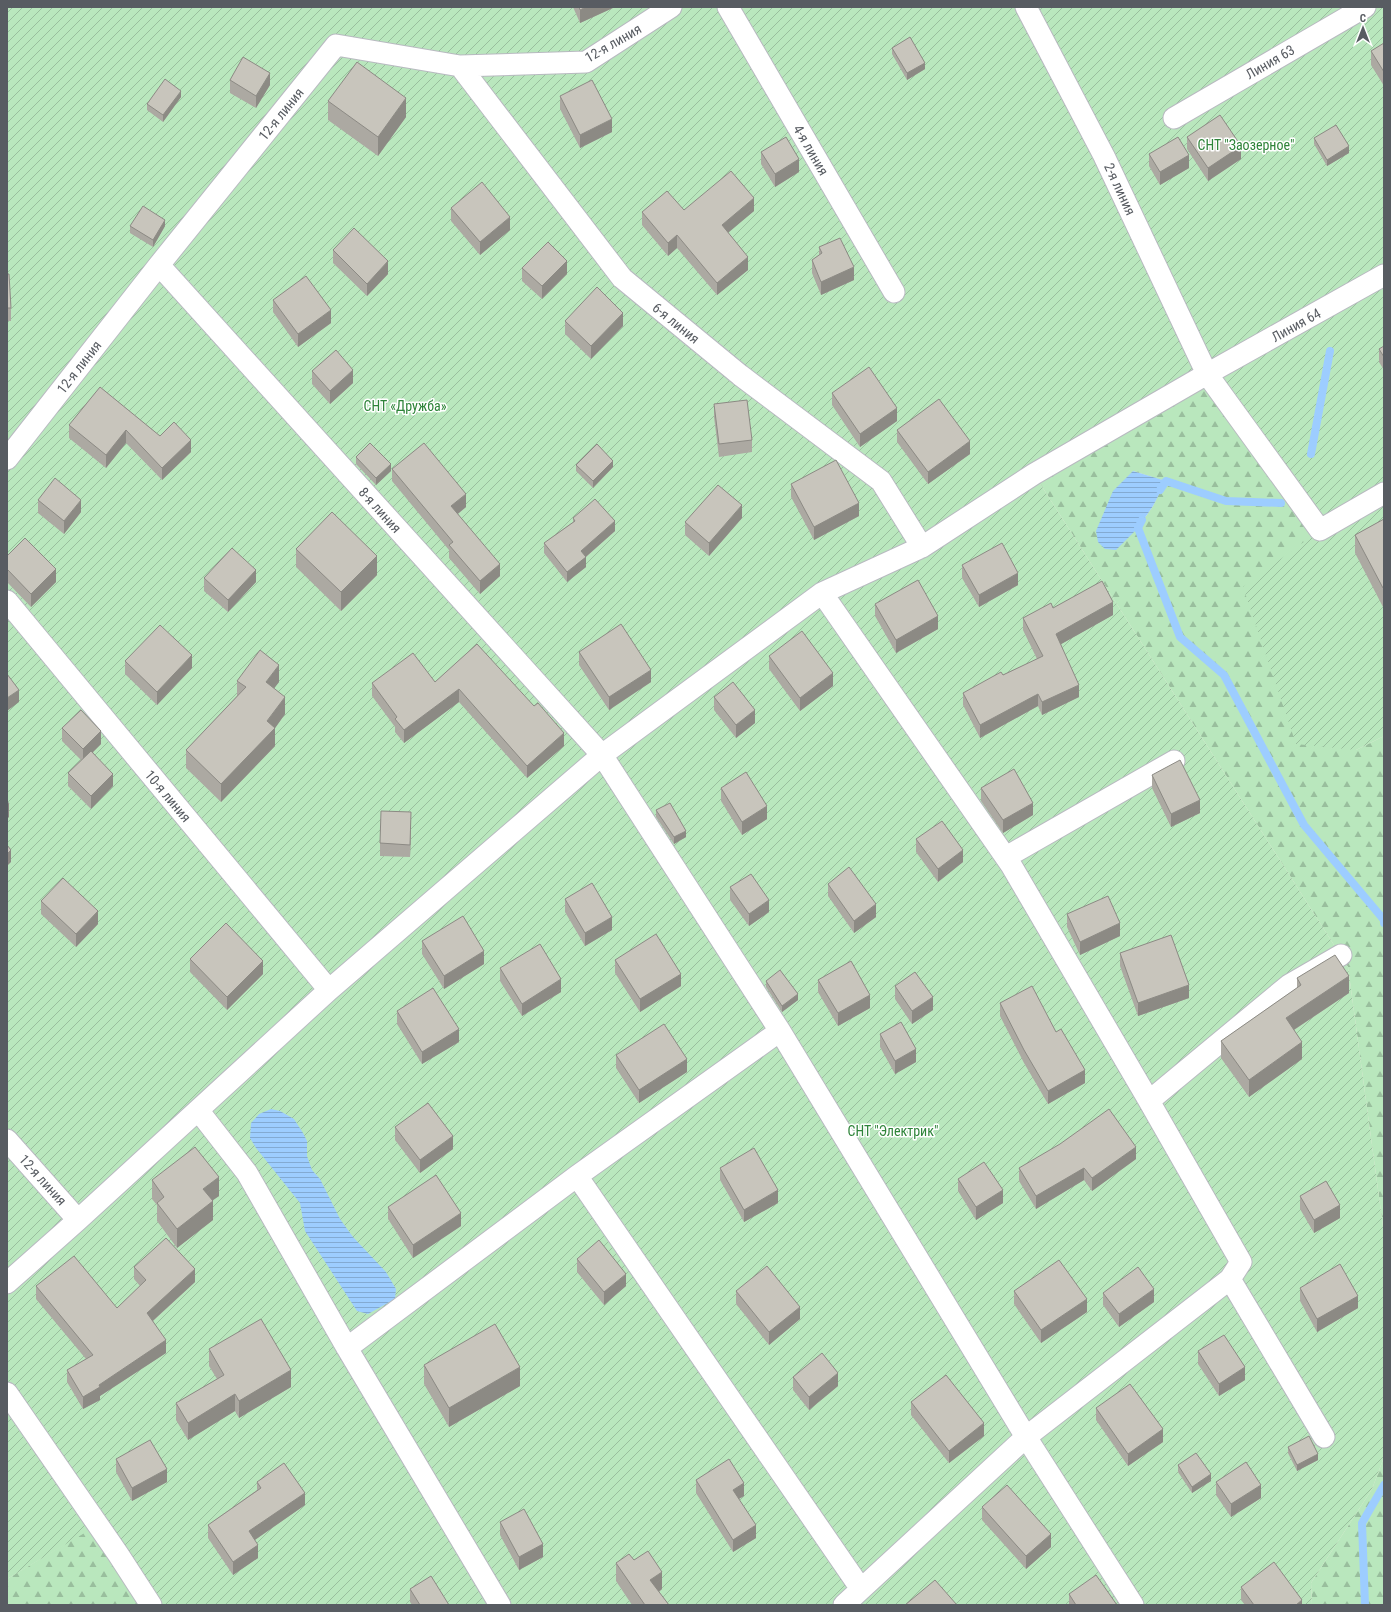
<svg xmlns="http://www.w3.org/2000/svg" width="1391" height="1612" font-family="'Roboto Condensed',sans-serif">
	<defs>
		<pattern id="forest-firs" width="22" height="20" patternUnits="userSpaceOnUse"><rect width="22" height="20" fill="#b9e7bd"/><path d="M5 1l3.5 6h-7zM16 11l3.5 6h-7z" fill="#99be9d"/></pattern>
		<pattern id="garden-furrows" width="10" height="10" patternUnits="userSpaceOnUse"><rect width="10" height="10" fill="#b9e7bd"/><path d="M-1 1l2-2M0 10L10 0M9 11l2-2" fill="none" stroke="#99be9d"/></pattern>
		<pattern id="water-rules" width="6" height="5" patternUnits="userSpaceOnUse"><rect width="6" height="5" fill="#9dcdff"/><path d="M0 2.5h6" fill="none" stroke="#83aad2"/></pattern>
	</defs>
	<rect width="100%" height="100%" fill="#edebdf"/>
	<path fill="url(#forest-firs)" fill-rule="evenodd" d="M1207,374L1320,530L1356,750L1384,736V1234L1348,967L1034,474ZM1133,471L1165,481L1153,506L1138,528Z
		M1384,1457V1605H1312L1311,1583L1372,1489Z
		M98,1524L150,1605H7V1579Z"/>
	<path fill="url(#garden-furrows)" d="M7,7H1384V736L1356,750L1296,744L1243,587L1320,530L1207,374L1034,474L1348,967L1384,1234V1457L1372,1489L1311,1583L1312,1605H150L98,1525L7,1579Z"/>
	<path fill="url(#water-rules)" d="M1133,471L1166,481L1153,506L1138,528L1116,550L1105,549L1098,542L1096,531L1113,491Z
		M271,1109L280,1111L294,1119L303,1133L307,1141V1156L312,1170L320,1179L340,1219L353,1237L386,1272L396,1289L395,1299L368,1314L357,1311L305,1231L300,1203L256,1148L250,1138L251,1123L259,1114Z"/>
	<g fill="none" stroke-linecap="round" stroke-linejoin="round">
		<path stroke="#9dcdff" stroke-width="8" d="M1311,454L1330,351
			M1160,490L1166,481L1226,501L1281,503
			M1142,520L1138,528L1180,637L1224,675L1304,825L1384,920V923
			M1365,1605L1362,1523L1384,1485"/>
		<defs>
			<path id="minor" d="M728,7L894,292
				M1026,7L1104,156L1207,374L1320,530L1384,493
				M460,66L622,278L740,375L881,481L922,547
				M1174,118L1365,7
				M159,265L602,755L780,1031L1026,1437L1133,1605
				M7,459L159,265L336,45L460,66L586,62L671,7
				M822,593L1011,865L1149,1101L1241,1262L1230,1279L1026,1437L844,1605
				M7,601L329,990
				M1006,857L1174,761
				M1149,1101L1289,985L1341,955
				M198,1110L247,1173L347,1348
				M7,1140L78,1220
				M577,1176L861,1589
				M1230,1279L1324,1437
				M7,1283L78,1220L329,990L602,755L822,593L922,547L1034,474L1207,374L1384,275
				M7,1393L118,1554L151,1605
				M500,1605L347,1348L577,1176L780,1031"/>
		</defs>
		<use href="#minor" stroke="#b8bac0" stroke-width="23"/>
		<use href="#minor" stroke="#fff" stroke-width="21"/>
	</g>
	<path fill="#aca9a2" d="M573,7H615L580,23Z
		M1384,43V86L1371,65V51Z
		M892,48L925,69L907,80L892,54Z
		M230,80L270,85L256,108L230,93Z
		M560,96L612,132L580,148L560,109Z
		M181,97L163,122L147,110V104Z
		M328,101L406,117L378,156L328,120Z
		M1187,137L1241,159L1208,181L1187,149Z
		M1314,138L1349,153L1327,166L1314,144Z
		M761,152L799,172L775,187L761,164Z
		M1149,154L1189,168L1160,185L1149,166Z
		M451,208L510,230L480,255L451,221Z
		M684,210L754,211L728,232L748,270L717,295L677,248L668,256L642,225V212Z
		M130,226H165L153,247L130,233Z
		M819,247L854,280L821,295L812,273V260L819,255Z
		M333,250L388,274L367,296L333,263Z
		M522,268L567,274L542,299L522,281Z
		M7,274L11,308V321H7Z
		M273,300L331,323L298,347L273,312Z
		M565,321L623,326L591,359L565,334Z
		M1384,346V370L1379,362V349Z
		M312,371L353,383L330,404L312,384Z
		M100,387L160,436L191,452L162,480L126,443L106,468L69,438V425Z
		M832,393L897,421L860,447L832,405Z
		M714,404L752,440V452L719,457L714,417Z
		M897,430L970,454L928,484L897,442Z
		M356,457L391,471L376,485L356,464Z
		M576,465L613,467L593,488L576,471Z
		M392,469L466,507L458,514L500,576L480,594L449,558V550L392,481Z
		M791,484L859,516L814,540L791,497Z
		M38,500L81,512L64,534L38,513Z
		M573,518L615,531L586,557V567L567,582L544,553V543L573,522Z
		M742,518L709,556L685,535V522Z
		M1384,519L1383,607L1355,553V535Z
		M296,549L377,575L341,611L296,567Z
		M7,556L56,582L31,607L7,582Z
		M962,565L1018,585L979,607L962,578Z
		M204,578L256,582L228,612L204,591Z
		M875,604L938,629L896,653L875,616Z
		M1053,608L1113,615L1061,644L1079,697L1042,715L1038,706L980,738L963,705V693L1037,659L1023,630V618Z
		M477,644L564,746L527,778L459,702L404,743L395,732V727L372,696V683L435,682Z
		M579,652L651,682L609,710L579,665Z
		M769,656L833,686L800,711L769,669Z
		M125,661L192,668L157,705L125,674Z
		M237,681L279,682L274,688L285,714L275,728V746L221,802L186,768V750L237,696Z
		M714,697L755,723L736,738L714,710Z
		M62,728L101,744L93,752L113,786L91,809L68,786V773L81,760L62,741Z
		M1152,775L1200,813L1171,827L1152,788Z
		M721,788L767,819L742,835L721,801Z
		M981,788L1033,815L1003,833L981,801Z
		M656,810L686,837L674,844L656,817Z
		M411,825L410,857L380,856V843Z
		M916,839L963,862L938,882L916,852Z
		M828,884L876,917L854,933L828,896Z
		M730,887L769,912L749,926L730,900Z
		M565,899L612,930L585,946L565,912Z
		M41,901L98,924L76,947L41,914Z
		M1067,914L1120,936L1080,955L1067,927Z
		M422,941L484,964L444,989L422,954Z
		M1120,953L1189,998L1138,1016L1120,966Z
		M190,959L263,974L227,1010L190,972Z
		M615,960L681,986L640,1012L615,973Z
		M500,968L561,992L522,1016L500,981Z
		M1297,978L1349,993L1294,1030L1302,1059L1249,1097L1221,1058V1041L1297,988Z
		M818,980L870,1008L838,1026L818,992Z
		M766,981L798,1000L782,1012L766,987Z
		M895,986L933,1010L912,1024L895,999Z
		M1000,1003L1056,1032L1085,1083L1048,1104L1024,1063L1000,1016Z
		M397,1011L459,1042L422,1064L397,1024Z
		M880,1034L916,1062L895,1074L880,1047Z
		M616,1055L687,1072L639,1103L616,1068Z
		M395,1127L453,1149L420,1173L395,1140Z
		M1136,1159L1092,1191L1084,1180L1036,1209L1019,1181V1168Z
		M720,1168L778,1203L744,1222L720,1180Z
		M958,1179L1003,1203L976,1220L958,1191Z
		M152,1180L219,1196L213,1200V1220L177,1248L157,1221V1205L152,1199Z
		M1300,1196L1340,1218L1314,1233L1300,1209Z
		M388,1207L461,1226L413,1258L388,1219Z
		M577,1259L626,1286L604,1305L577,1272Z
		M134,1267L195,1282L153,1321L166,1353L100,1396V1400L83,1409L67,1382V1370L86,1359L36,1299V1286L117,1308L140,1286L134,1279Z
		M1300,1288L1358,1308L1317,1332L1300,1301Z
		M736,1291L800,1319L769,1345L736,1304Z
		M1014,1291L1087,1312L1041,1343L1014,1304Z
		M1103,1293L1154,1302L1119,1327L1103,1305Z
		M209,1349L291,1387L239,1418L235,1411L188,1440L176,1420V1403L217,1379L209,1366Z
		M1198,1351L1245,1380L1219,1396L1198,1364Z
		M424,1365L520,1386L449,1427L424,1384Z
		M793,1377L838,1386L809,1410L793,1390Z
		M911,1402L984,1436L949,1463L911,1415Z
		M1096,1408L1163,1442L1128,1466L1096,1420Z
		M1288,1447L1318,1460L1297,1471L1288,1453Z
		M116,1459L167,1482L132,1501L116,1472Z
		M1178,1465L1211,1481L1192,1493L1178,1472Z
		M696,1480L744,1496L739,1499L756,1538L733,1552L696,1493Z
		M257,1482L305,1505L255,1540L258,1558L233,1575L208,1538V1525L257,1490Z
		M1216,1482L1261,1498L1231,1517L1216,1495Z
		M982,1507L1051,1547L1026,1569L982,1520Z
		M500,1522L543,1557L519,1570L500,1535Z
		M634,1560L662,1589L659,1592L669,1605H632L616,1581V1563Z
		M1241,1587L1302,1605H1245L1241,1600Z
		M410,1589L449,1605H412L410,1602Z
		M1069,1594L1117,1605H1069Z"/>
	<path fill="#8c8a84" d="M586,7H615L580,23V10Z
		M925,63V69L907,80V73Z
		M270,73V85L256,108V96Z
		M181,91V97L163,122V115Z
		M406,98V117L378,156V137Z
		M612,119V132L580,148V135Z
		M1241,146V159L1208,181V168Z
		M1349,146V153L1327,166V160Z
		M1189,155V168L1160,185V172Z
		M799,159V172L775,187V174Z
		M754,198V211L722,238V225Z
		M510,217V230L480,255V242Z
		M165,220V226L153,247V240Z
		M677,235V248L668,256V243Z
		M748,257V270L717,295V283Z
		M388,261V274L367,296V284Z
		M567,261V274L542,299V286Z
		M854,267V280L821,295V282Z
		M331,310V323L298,347V334Z
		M623,313V326L591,359V346Z
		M353,370V383L330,404V391Z
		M897,408V421L860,447V434Z
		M126,430V443L106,468V455Z
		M191,440V452L162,480V468Z
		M970,441V454L928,484V472Z
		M613,461V467L593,488V481Z
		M391,464V471L376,485V478Z
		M466,494V507L451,519V506Z
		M81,500V512L64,534V521Z
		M859,503V516L814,540V527Z
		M742,505V518L709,556V543Z
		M615,521V531L581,561V551Z
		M377,556V575L341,611V592Z
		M586,557V567L567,582V572Z
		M500,564V576L480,594V581Z
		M56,569V582L31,607V594Z
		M256,570V582L228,612V600Z
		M1018,573V585L979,607V595Z
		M1383,588H1384V607H1383Z
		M1113,602V615L1056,647V634Z
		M938,616V629L896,653V640Z
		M192,655V668L157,705V692Z
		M279,665V682L266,699V682Z
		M651,670V682L609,710V697Z
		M833,673V686L800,711V698Z
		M1079,685V697L1042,715V702Z
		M459,689V702L404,743V730Z
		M19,690V702L7,711V698Z
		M1038,694V706L980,738V725Z
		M285,697V714L273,731L275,728V746L221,802V784Z
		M755,710V723L736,738V725Z
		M101,731V744L83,762V749Z
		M564,733V746L527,778V766Z
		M113,774V786L91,809V796Z
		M1200,800V813L1171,827V814Z
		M1033,803V815L1003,833V820Z
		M9,804V817L7,819V806Z
		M767,806V819L742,835V822Z
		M411,812V825L410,857V845Z
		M686,831V837L674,844V837Z
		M11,850V862L7,866V854Z
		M963,850V862L938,882V869Z
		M769,900V912L749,926V914Z
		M876,904V917L854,933V921Z
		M98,911V924L76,947V934Z
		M612,917V930L585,946V933Z
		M1120,923V936L1080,955V942Z
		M484,951V964L444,989V976Z
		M263,961V974L227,1010V997Z
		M681,974V986L640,1012V999Z
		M1349,976V993L1286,1035V1018Z
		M561,979V992L522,1016V1004Z
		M1189,985V998L1138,1016V1003Z
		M798,994V1000L782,1012V1006Z
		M870,995V1008L838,1026V1013Z
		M933,997V1010L912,1024V1011Z
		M459,1029V1042L422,1064V1052Z
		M1302,1042V1059L1249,1097V1080Z
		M916,1049V1062L895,1074V1061Z
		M687,1059V1072L639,1103V1090Z
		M1085,1070V1083L1048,1104V1091Z
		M453,1136V1149L420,1173V1160Z
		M1136,1147V1159L1092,1191V1178Z
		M1084,1168V1180L1036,1209V1196Z
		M219,1177V1196L203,1207V1189Z
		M778,1190V1203L744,1222V1210Z
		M1003,1190V1203L976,1220V1207Z
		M213,1201V1220L177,1248V1229Z
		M1340,1205V1218L1314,1233V1220Z
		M461,1213V1226L413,1258V1245Z
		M195,1269V1282L147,1326V1313Z
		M626,1274V1286L604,1305V1292Z
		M1154,1289V1302L1119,1327V1314Z
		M1358,1296V1308L1317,1332V1319Z
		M1087,1299V1312L1041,1343V1330Z
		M800,1307V1319L769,1345V1332Z
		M166,1340V1353L100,1396V1400L83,1409V1397L99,1385Z
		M520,1367V1386L449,1427V1408Z
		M1245,1367V1380L1219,1396V1384Z
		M291,1370V1387L239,1418V1401Z
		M838,1373V1386L809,1410V1397Z
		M235,1394V1411L188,1440V1423Z
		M984,1423V1436L949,1463V1451Z
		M1163,1429V1442L1128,1466V1454Z
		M1318,1454V1460L1297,1471V1465Z
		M167,1469V1482L132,1501V1488Z
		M1211,1474V1481L1192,1493V1487Z
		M744,1483V1496L733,1502V1490Z
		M1261,1485V1498L1231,1517V1504Z
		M305,1493V1505L249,1544V1531Z
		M756,1525V1538L733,1552V1540Z
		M1051,1534V1547L1026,1569V1556Z
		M543,1544V1557L519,1570V1557Z
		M258,1545V1558L233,1575V1562Z
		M662,1572V1589L650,1598V1580Z
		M1302,1600V1605H1296Z"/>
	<path fill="#c8c5bc" stroke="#8c8a84" d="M579,7H586L580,10Z
		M910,37L925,63L907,73L892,48Z
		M1384,43V72L1371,51Z
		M243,57L270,73L256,96L230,80Z
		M357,62L406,98L378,137L328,101Z
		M165,79L181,91L163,115L147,104Z
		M592,80L612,119L580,135L560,96Z
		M1220,115L1241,146L1208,168L1187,137Z
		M1336,125L1349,146L1327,160L1314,138Z
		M786,137L799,159L775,174L761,152Z
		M1178,137L1189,155L1160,172L1149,154Z
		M731,171L754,198L722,225L748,257L717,283L677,235L668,243L642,212L667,191L684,210Z
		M482,182L510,217L480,242L451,208Z
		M143,206L165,220L153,240L130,226Z
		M354,228L388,261L367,284L333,250Z
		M840,238L854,267L821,282L812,260L822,253L819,247Z
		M548,242L567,261L542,286L522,268Z
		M7,274H9L11,308H7Z
		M306,276L331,310L298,334L273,300Z
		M597,287L623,313L591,346L565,321Z
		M1384,346V357L1379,349Z
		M336,350L353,370L330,391L312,371Z
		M869,367L897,408L860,434L832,393Z
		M100,387L160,436L174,422L191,440L162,468L126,430L106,455L69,425Z
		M939,399L970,441L928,472L897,430Z
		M747,400L752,440L719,444L714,404Z
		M370,443L391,464L376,478L356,457Z
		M424,443L466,494L451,506L500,564L480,581L449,545L453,542L392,469Z
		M597,444L613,461L593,481L576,465Z
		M836,460L859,503L814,527L791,484Z
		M55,478L81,500L64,521L38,500Z
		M718,485L742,505L709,543L685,522Z
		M595,499L615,521L581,551L586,557L567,572L544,543L575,521L573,518Z
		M332,512L377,556L341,592L296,549Z
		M1384,519V588H1383L1355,535Z
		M25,538L56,569L31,594L7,569V556Z
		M1002,543L1018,573L979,595L962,565Z
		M232,548L256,570L228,600L204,578Z
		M918,580L938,616L896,640L875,604Z
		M1102,581L1113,602L1056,634L1079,685L1042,702L1038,694L980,725L963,693L1001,672L1003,675L1043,656L1023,618L1051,603L1053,608Z
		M621,624L651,670L609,697L579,652Z
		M160,625L192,655L157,692L125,661Z
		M802,631L833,673L800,698L769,656Z
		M477,644L534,706L538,703L564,733L527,766L459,689L404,730L395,719L397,717L372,683L413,653L435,682Z
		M260,650L279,665L266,682L285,697L267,721L275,728L221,784L186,750L246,687L237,681Z
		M7,674L19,690L7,698Z
		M733,682L755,710L736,725L714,697Z
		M81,710L101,731L83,749L62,728Z
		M91,751L113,774L91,796L68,773Z
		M1180,760L1200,800L1171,814L1152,775Z
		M1014,769L1033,803L1003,820L981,788Z
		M746,772L767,806L742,822L721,788Z
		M7,801L9,804L7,806Z
		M670,803L686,831L674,837L656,810Z
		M381,811L411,812L410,845L380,843Z
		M942,821L963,850L938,869L916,839Z
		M7,845L11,850L7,854Z
		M849,867L876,904L854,921L828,884Z
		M751,874L769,900L749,914L730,887Z
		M63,878L98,911L76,934L41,901Z
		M592,883L612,917L585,933L565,899Z
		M1108,896L1120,923L1080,942L1067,914Z
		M463,916L484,951L444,976L422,941Z
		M226,923L263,961L227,997L190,959Z
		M656,934L681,974L640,999L615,960Z
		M1171,935L1189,985L1138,1003L1120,953Z
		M540,944L561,979L522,1004L500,968Z
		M1335,955L1349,976L1286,1018L1302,1042L1249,1080L1221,1041L1301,985L1297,978Z
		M851,961L870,995L838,1013L818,980Z
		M780,970L798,994L782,1006L766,981Z
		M915,972L933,997L912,1011L895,986Z
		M1032,986L1056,1032L1061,1029L1085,1070L1048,1091L1024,1050L1000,1003Z
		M433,988L459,1029L422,1052L397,1011Z
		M901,1022L916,1049L895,1061L880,1034Z
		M664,1024L687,1059L639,1090L616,1055Z
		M428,1103L453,1136L420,1160L395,1127Z
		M1109,1109L1136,1147L1092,1178L1084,1168L1036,1196L1019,1168L1060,1144Z
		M195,1147L219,1177L203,1189L213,1201L177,1229L157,1203L164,1197L152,1180Z
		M754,1148L778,1190L744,1210L720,1168Z
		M984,1162L1003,1190L976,1207L958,1179Z
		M436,1175L461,1213L413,1245L388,1207Z
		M1326,1181L1340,1205L1314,1220L1300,1196Z
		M166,1238L195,1269L147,1313L166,1340L99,1385L100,1387L83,1397L67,1370L93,1355L36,1286L74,1256L117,1308L146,1280L134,1267Z
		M599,1240L626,1274L604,1292L577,1259Z
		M1059,1260L1087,1299L1041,1330L1014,1291Z
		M1340,1264L1358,1296L1317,1319L1300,1288Z
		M767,1266L800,1307L769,1332L736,1291Z
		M1138,1267L1154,1289L1119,1314L1103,1293Z
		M261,1319L291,1370L239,1401L235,1394L188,1423L176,1403L224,1375L209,1349Z
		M495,1324L520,1367L449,1408L424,1365Z
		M1224,1335L1245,1367L1219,1384L1198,1351Z
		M822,1353L838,1373L809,1397L793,1377Z
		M946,1375L984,1423L949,1451L911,1402Z
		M1130,1384L1163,1429L1128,1454L1096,1408Z
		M1309,1436L1318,1454L1297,1465L1288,1447Z
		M150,1440L167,1469L132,1488L116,1459Z
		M1196,1453L1211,1474L1192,1487L1178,1465Z
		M729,1459L744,1483L733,1490L756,1525L733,1540L696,1480Z
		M1246,1462L1261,1485L1231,1504L1216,1482Z
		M284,1463L305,1493L249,1531L258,1545L233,1562L208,1525L261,1488L257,1482Z
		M1007,1485L1051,1534L1026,1556L982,1507Z
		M524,1509L543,1544L519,1557L500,1522Z
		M648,1551L662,1572L650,1580L669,1605H645L616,1563L629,1554L634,1560Z
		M1274,1562L1302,1600L1296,1605H1254L1241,1587Z
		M1096,1575L1117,1605H1076L1069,1594Z
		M431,1576L449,1605H420L410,1589Z
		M935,1580L957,1605H905Z"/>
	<g text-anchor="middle" stroke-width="3" stroke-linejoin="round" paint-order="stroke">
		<g font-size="14" fill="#585c62" stroke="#fff">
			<text transform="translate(613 43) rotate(-30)" y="5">12-я линия</text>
			<text transform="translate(1270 62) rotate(-30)" y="5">Линия 63</text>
			<text transform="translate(281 114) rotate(-51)" y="5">12-я линия</text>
			<text transform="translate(811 150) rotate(60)" y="5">4-я линия</text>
			<text transform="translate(1120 189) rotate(65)" y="5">2-я линия</text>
			<text transform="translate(676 323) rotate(39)" y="5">6-я линия</text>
			<text transform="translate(1296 325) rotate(-29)" y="5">Линия 64</text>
			<text transform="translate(79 367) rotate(-52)" y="5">12-я линия</text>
			<text transform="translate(380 510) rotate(48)" y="5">8-я линия</text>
			<text transform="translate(168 796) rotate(50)" y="5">10-я линия</text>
			<text transform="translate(43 1180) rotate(48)" y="5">12-я линия</text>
		</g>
		<g font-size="14" fill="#2e8439" stroke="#fff">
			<text x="1246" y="150">СНТ "Заозерное"</text>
			<text x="405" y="411">СНТ «Дружба»</text>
			<text x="893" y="1136">СНТ "Электрик"</text>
		</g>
	</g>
	<rect width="1391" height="1612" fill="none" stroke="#585c62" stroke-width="16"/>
	<g transform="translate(1363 28)" stroke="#ffffff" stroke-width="3" paint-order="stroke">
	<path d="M0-3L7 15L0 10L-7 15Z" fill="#585c62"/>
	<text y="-6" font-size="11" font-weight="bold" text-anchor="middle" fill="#585c62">С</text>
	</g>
</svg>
